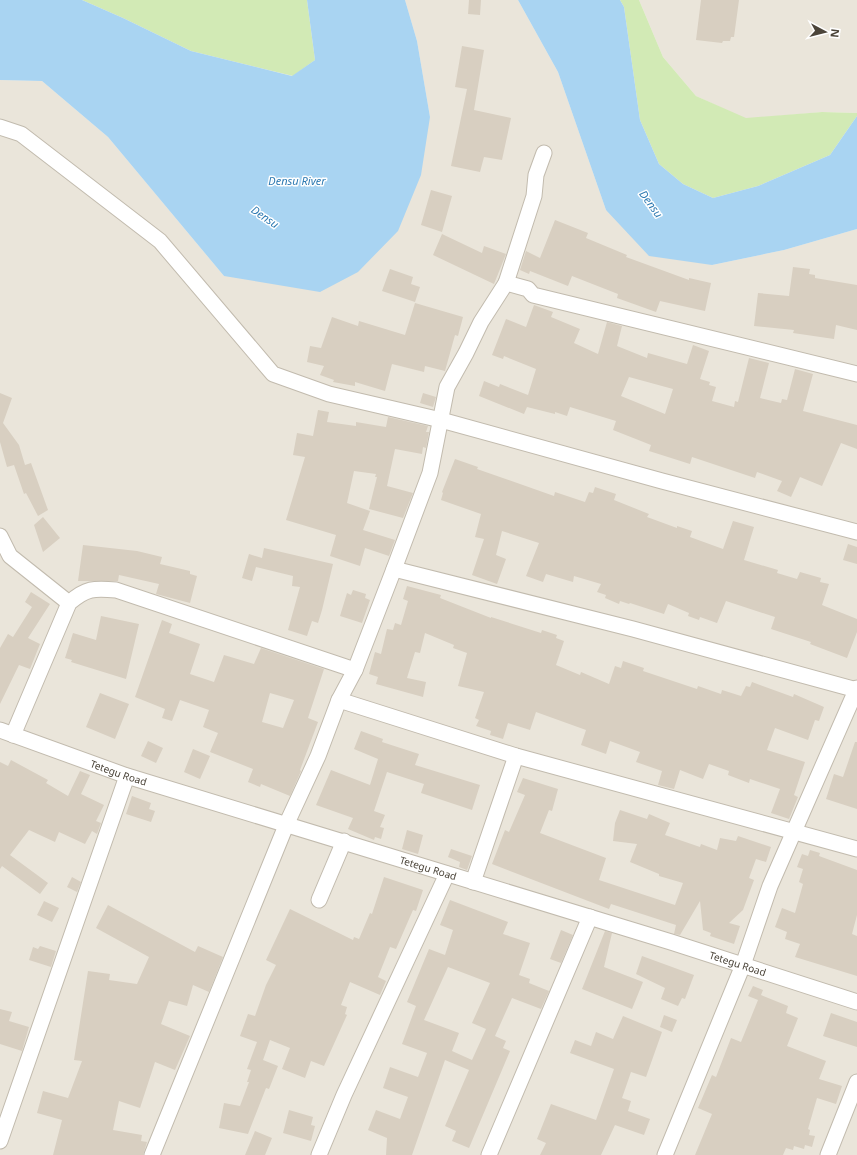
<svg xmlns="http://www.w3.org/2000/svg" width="857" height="1155" font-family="'Noto Sans',sans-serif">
	<rect width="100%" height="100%" fill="#f6f3ec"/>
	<path fill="#eae5da" d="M405,0H518L558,72L606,210L712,265L784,250L857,229V1155H0V80L42,81L108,137L224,276L430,117L417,41Z
		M639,0H857V113L822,112L746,119L696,96L663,57Z"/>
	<path fill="#d2eab5" d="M82,0H307L315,60L293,76L191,51L123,18Z
		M620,0H639L663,57L696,96L746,118L822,112L857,113V116L830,155L758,186L713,198L683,184L659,164L640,120L624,7Z"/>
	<path fill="#a9d4f2" d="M0,0H82L123,18L191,51L292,76L315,60L307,0H405L417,41L430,117L421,175L398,231L358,272L320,292L224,276L108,137L42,81L0,80Z
		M518,0H620L624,7L640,120L659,164L683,184L713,198L758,186L830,155L857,116V229L784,250L712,265L649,256L606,210L558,72Z"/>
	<path fill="#d8cfc1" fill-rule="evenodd" d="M469,0H481L480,15L468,14Z
		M701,0H739L734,37H731L730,41H723L722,43L696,40Z
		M462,46L484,50L474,110L511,118L502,160L484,157L480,172L451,166L467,89L455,87Z
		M431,190L452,196L442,232L421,225Z
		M555,220L588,233L586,238L627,255L626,257L689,280V278L711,283L705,311L660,301L656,312L617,298L618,294L572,276L568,286L530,271L529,274L520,270L526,251L540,258Z
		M442,234L482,253L484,246L506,254L494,284L433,255Z
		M793,267L810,269L809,274L815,275V278L857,285V330L836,325L834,339L793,333L794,330L754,326L758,293L789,296Z
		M390,269L413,277L411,284L420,287L415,302L382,291Z
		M415,303L463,317L458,336L455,335L445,371L425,366L424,372L392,364L385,391L355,382V386L333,382L334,380L320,375L324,366L307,362L310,346L321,348L332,317L358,326L359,321L405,335Z
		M534,305L553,312L551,317L580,329L574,343L598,354L607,322L622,326L617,346L647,358L648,353L687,364L693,345L709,351L700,379L710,382L709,385L716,387L712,401L734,407L735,401L738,402L749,358L769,363L760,398L781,403L782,399L787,400L795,369L813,374L803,411L857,425V449L841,443L822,486L800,477L791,497L777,491L782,481L757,472L755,478L692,457L690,464L649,451L651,445L613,430L616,421L570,407L567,416L555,412V414L527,407L524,414L479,396L484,381L499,387L500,384L528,395L536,369L504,356L503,359L492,355L506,319L526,327ZM629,377L673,389L665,414L621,396Z
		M0,393L12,398L3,423L19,445L25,465L31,463L48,510L38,516L26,493L24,494L14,465L7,467L0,442Z
		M423,393L436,397L433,407L420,403Z
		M318,410L329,412L327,422L356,426V422L386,427L388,417L428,426L426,432H429L426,448L423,447L422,454L395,449L387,486L413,493L403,518L369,509L377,477H375L376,474L354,471L347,503L370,511L363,530L395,540L389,556L365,548L360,566L330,556L336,535L286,520L305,457L293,455L297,433L313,436Z
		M455,459L478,467L477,469L554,496L555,492L585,502L589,492L593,493L595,487L616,494L614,500L649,514L647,517L677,528V526L692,531L690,537L723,549L733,521L754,527L744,560L778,570L777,573L797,579L800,572L821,578L820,582L829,584L822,605L857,619V632L847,658L810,644L811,642L771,629L775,617L726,601L717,623L700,617L699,620L688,616L689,613L668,604L664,614L630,603L629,604L620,601L619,604L605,598L606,595L597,592L601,584L574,576L573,582L546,574L543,582L526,576L539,543L502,531L496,555L506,559L497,584L472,575L484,539L475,537L481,514L441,500L443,493L442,492Z
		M43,517L60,538L43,552L34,525Z
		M848,544L857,547V564L843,560Z
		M83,545L137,551L162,557L160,564L190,571V574L197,576L190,603L156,594L159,584L119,575L118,581H78Z
		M264,548L333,564L322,610L318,623L312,621L307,636L288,630L300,587L292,586L293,576L256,567L252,581L242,578L249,554L262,558Z
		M407,586L441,595L440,598L491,618V617L541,633L542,630L557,635L556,638L564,641L556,665L580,675L581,672L609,684L615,666L621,668L623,661L644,668L643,671L697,689L698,686L721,694L722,690L741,696L746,686L750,687L752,682L793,697L794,694L824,707L819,721L815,720L808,740L775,728L767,750L805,762L794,795L798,797L789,819L771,813L780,789L750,779L749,783L728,775L729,771L709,764L703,779L680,770L674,789L658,785L662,771L636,762L640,752L610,741L606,754L581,745L586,730L536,712L530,730L508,723L503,739L490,735L491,731L476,726L479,720L475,718L484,692L458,686L467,653L453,648L454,645L425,633L420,653L415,652L407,678L426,682L423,697L376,684L378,677L369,674L375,652L381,654L387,629L393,630L395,623L401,625L408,601L403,599Z
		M353,590L366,594L365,598L370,600L362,623L340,616L347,593L351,595Z
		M31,592L50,604L28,638L40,644L30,669L19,665L0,704V648L8,634L13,637L32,607L25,602Z
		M101,616L139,624L126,679L71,662L72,660L65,658L73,633L96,640Z
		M162,620L172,624L169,633L200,644L190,674L214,682L224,655L254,664L261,648L324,669L308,718L318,722L300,770L301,771L290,796L261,784L260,787L248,782L253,769L210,752L218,733L203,727L209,710L180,700L172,721L162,718L165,709L135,697ZM270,693L294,700L283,728L262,722Z
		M100,693L129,704L115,739L86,727Z
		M361,731L383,739L382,742L419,754L415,765L480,785L472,810L421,793L424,784L387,772L374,811L385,815L380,827L384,828L381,839L375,837L374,840L348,829L353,818L316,805L331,770L370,785L378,759L354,749Z
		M148,741L163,748L156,763L141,756Z
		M855,742H857V809L826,799L834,774L843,777Z
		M193,749L210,756L200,779L184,772Z
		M11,760L48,780L46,783L68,796L80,771L90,775L81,794L104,805L96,821L101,823L97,834L92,831L85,844L59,832L55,842L29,830L10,855L48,883L40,894L2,866L0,869V762L8,766Z
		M523,778L558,789L552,811L549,810L540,833L606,858L599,880L675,905L683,883L659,876V874L630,862L637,844L613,841L615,823L620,810L647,819L649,814L670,823L665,835L700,847L701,844L717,850L720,838L736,841L738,836L771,847L766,862L756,859L749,878L754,880L743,910L729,923L740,926L734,944L710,936L711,933L703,930L700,901L680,935L674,934L676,925L611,904L609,909L492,864L505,830L509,832L525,795L517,792Z
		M132,796L151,803L149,809L155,811L151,822L126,814Z
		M407,830L423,835L418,854L402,849Z
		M451,849L472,856L467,870L459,867L460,862L448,857Z
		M810,850L820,853L819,856L857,870V915L852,934L857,936V976L795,957L800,944L785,939L787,932L775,927L782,908L795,913L803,884L799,882L803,869L797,867L802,854L808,856Z
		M72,877L81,882L77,892L67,887Z
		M384,877L423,890L416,911L413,910L396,949L390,947L378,977L386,981L380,995L350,982L341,1005L347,1007L345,1014L347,1015L324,1066L311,1061L305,1078L282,1069L290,1048L270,1040L263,1060L278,1066L269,1089L266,1088L248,1134L219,1128L224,1103L240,1106L249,1082H247L251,1070L247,1069L257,1042L240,1036L248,1014L255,1016L266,985L276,965L266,960L290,909L353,940L354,937L359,939L370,913L372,914Z
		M450,900L508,922L503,934L530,943L519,975L530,979L529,983L549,991L541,1009L512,998L495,1036L506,1041L503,1048L510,1051L469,1148L452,1141L456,1131L445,1126L469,1070L445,1060L412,1155H386L387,1138L368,1130L376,1110L400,1119L408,1097L383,1088L390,1067L418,1077L427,1053L402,1044L416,1006L407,1002L429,949L445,955L453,930L440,925ZM448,967L490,983L472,1023L486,1029L472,1060L452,1051L459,1033L424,1020Z
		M44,901L59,908L52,922L37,915Z
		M108,905L195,952L198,946L223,957L209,992L193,985L187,1006L169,1001L161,1024L190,1036L175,1070L155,1062L140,1108L119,1101L113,1130L142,1135L141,1141L147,1142L143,1155H53L62,1120L37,1113L43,1091L68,1098L82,1061L74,1060L88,971L110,974L109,980L137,984L149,957L96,928Z
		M561,930L573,935L561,963L550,959Z
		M605,931L612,933L604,967L643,982L632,1009L582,989Z
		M40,946L56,951L51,967L29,960L33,947L38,949Z
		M642,956L694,975L685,999L682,998L678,1006L661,999L665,988L636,974Z
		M753,986L763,990L761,995L788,1006L786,1013L798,1018L787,1046L826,1061L819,1079L842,1086L836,1104L817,1098L808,1129L810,1130L809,1135L815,1136L812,1147L805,1145L804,1149L794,1146L793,1150L786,1148L783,1155H695L712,1114L698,1108L712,1075L716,1077L731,1038L741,1042L758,1000L748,996Z
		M0,1009L12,1012L9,1021L29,1027L22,1051L0,1044Z
		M831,1013L857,1022V1047L823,1036Z
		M664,1015L677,1020L672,1032L660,1027Z
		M623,1016L662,1032L646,1077L631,1072L622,1098L631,1101L628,1111L650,1119L644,1135L615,1125L601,1155H540L546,1143L537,1139L551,1104L596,1120L614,1069L570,1053L575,1040L591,1046L596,1032L613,1039Z
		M289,1110L313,1117L311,1125L315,1126L311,1141L283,1133Z
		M255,1131L272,1138L265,1155H245Z"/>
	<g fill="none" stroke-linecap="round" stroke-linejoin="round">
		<defs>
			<g id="street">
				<path d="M0,127L21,134L160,241L273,374L329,394L441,420L662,481L857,532"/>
				<path d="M506,283L528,289L533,295L857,374"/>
				<path d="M0,536L10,556L69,603"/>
				<path d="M394,569L633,629L857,690"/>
				<path d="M339,700L516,756L857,849"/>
				<path id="s1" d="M0,730L127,776L671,942L857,1002"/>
				<path d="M13,735L69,603C86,588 94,588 116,590L355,670"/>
				<path d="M473,882L516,756"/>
				<path d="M319,900L344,841"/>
				<path d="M0,1141L127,776"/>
				<path d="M152,1155L287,823L318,756L339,700L355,670L394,569L430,473L447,387L466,353L481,322L506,283L534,196L536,175L544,153"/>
				<path d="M319,1155L344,1095L447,874"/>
				<path d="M489,1155L590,917"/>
				<path d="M665,1155L743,965L770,886L857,688"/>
				<path d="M828,1155L857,1082"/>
			</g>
		</defs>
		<use href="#street" stroke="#c2bbae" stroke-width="17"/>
		<use href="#street" stroke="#fff" stroke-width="15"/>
	</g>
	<g text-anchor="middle" stroke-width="3" stroke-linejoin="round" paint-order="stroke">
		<g font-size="10" fill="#4b4439" stroke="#fff">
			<text dy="4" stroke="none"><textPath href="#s1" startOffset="126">Tetegu Road</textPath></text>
			<text dy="4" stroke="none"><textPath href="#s1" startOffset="450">Tetegu Road</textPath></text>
			<text dy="4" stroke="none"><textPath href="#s1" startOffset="774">Tetegu Road</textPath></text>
		</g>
		<g font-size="11" font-style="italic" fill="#2e7ab2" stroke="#fff">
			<text x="297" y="185">Densu River</text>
			<text transform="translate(651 204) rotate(54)" y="4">Densu</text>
			<text transform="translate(265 217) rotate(34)" y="4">Densu</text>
		</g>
	</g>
	<g transform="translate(825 32) rotate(97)" stroke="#ffffff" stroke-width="3" paint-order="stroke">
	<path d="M0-3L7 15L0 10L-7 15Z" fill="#4b4439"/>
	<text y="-6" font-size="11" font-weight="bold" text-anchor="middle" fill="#4b4439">N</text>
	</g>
</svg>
